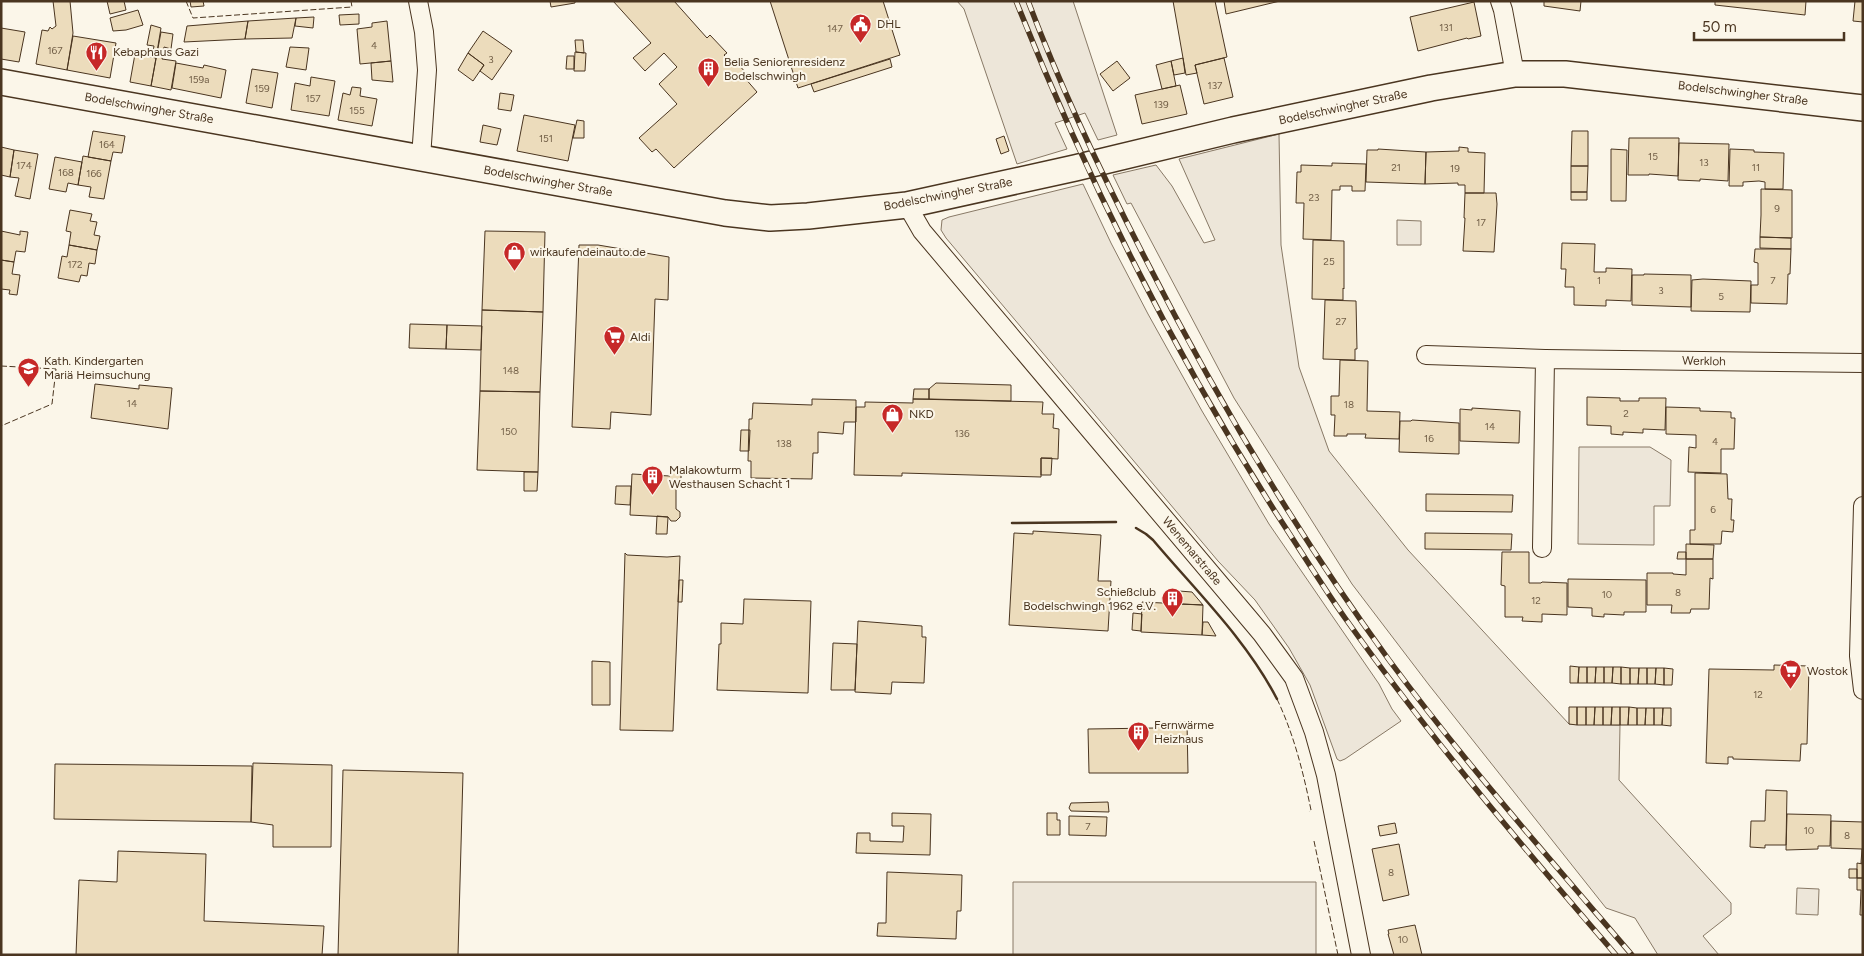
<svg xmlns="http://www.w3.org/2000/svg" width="1864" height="956" font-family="Figtree,sans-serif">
	<rect width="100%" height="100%" fill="#fbf6e9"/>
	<path fill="#ede6d9" stroke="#887966" d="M957,1H1073L1117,135L1098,140L1085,113L1055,123L1067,149L1017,164L964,9Z
		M1279,134L1281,245L1299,367L1329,451L1408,550L1569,724L1620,725L1619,780L1731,903V914L1703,936L1719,955H1658L1635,918L1606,908L1429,685L1352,584L1234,398L1131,203L1127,204L1113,175L1156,165L1172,186L1204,243L1215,240L1179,159Z
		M1083,184L1111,243L1148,314L1202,411L1269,524L1379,684L1392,709L1401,721L1345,759L1340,761L1337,759L1310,685L1289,648L1255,600L1218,561L946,238L941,230L942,220L949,217Z
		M1397,220L1421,221V245H1397Z
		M1579,447H1650L1671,460L1670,506H1654V545L1578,544Z
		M1013,882H1316V955H1013Z
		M1797,888L1819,889L1818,915L1796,914Z"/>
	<path fill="#ecdcbc" stroke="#4a3520" d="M53,1H70L73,33L67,70L36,64L42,30L48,31L50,27L52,29L56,26Z
		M107,1H124L126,10L110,14Z
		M190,1H203L204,6L191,7Z
		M550,1H575V3L551,7Z
		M613,1H674L707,38L710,35L727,53L724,55L734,66L737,63L747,74L744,77L757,92L674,168L656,149L652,152L639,138L677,104L659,84L677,67L664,53L645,71L633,58L651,43Z
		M770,1H883L900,55L798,88Z
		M1173,1H1215L1227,57L1195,65L1197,73L1186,75Z
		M1224,1H1280L1226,14Z
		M1544,1H1581L1580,11L1544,6Z
		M1715,1H1806L1805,15L1715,5Z
		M1855,1H1863V22L1853,21Z
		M1474,2L1481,36L1468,39L1467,38L1418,51L1410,17Z
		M138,10L143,25L126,30L113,31L110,18Z
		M359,14V24L340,25L339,15Z
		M314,17L313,28L295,26L296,18Z
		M296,18L292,38L245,39L248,21Z
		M248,21L245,39L184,42L187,26Z
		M387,21L391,61L360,64L357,29L372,27V23Z
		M151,25L161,28L156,58L152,57L154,46L147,45Z
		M1,28L25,32L19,62L1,59Z
		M483,31L512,51L492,80L480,71L484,65L468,53Z
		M161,32L173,34L171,49L164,47L162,59L176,61L171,90L151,86Z
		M73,36L116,43L110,78L67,70Z
		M575,40H583L584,53L576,52Z
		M290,47L309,48L306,70L286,67Z
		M575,52L586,53L585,71H574Z
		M468,53L484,65L473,81L458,70Z
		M135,54L156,58L151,86L130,82Z
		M567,56H574V69H566Z
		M1183,58L1185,73L1174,75L1171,61Z
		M1224,58L1233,97L1204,104L1195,65Z
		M890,59L892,67L814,92L811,84Z
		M391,61L393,82L372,80L371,63Z
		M1117,61L1130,78L1113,91L1100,74Z
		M1171,61L1176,86L1162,89L1156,65Z
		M176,63L203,68L204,65L226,70L221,98L172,88Z
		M252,69L278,73L272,108L246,103Z
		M311,77L335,81L329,116L291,110L295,83L310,86Z
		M1180,85L1187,114L1142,124L1135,95Z
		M352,87L361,88L360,96L377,99L372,126L338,120L343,93L350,95Z
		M500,93L514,95L511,111L498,109Z
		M524,115L575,125L568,161L517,151Z
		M577,120L584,121V138H573Z
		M483,125L501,129L497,145L480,142Z
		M93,131L125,136L122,153L113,152L111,161L88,157Z
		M1572,131H1588V166H1571Z
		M1004,136L1009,151L1001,154L996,139Z
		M1629,138H1679L1678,176L1649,174V175H1628Z
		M1679,143L1729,144L1728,181L1700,179V181L1678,180Z
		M1,147L14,150L10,177L1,175Z
		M1459,147L1468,148V152L1485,153L1484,193H1465V185H1458V183L1425,184L1426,152L1459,151Z
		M1378,149L1426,152L1425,184L1366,182L1367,150H1378Z
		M1611,149L1627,150L1626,201H1611Z
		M1730,149L1754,150V152L1784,153L1783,189H1765V182L1759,181L1743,182V186H1729Z
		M14,150L38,154L30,199L15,196L19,178L10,177Z
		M83,156L111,161L104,199L89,197L91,187L78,185Z
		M55,157L82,162L78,185L68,183L66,192L49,189Z
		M1332,163L1366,164L1365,191H1352V186H1340V190H1332L1331,240L1303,239L1304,203H1296L1297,172H1301V165L1332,166Z
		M1571,166H1588L1587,192H1571Z
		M1761,189L1792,190V238L1760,237L1761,215Z
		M1571,192H1587V200H1571Z
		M1465,193H1496L1497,204L1494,252L1463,251L1465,218H1464Z
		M70,210L92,214L90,221L97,222L94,235L100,236L97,250L69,245L71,232L66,231Z
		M1,231L20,235V231L28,232L25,252L16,251L14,262L1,260Z
		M485,231L545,232L543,312L482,310Z
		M1760,237L1791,238V249L1760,248Z
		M1313,240L1344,241V289L1343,288V300L1312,299Z
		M1562,243L1595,244L1594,272H1606V268L1632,269L1631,301L1606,300V306L1574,305V287H1565L1566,269H1561Z
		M69,245L97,250L95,264L89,263L87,276L81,275L79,282L58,278L62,256L67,257Z
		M579,245H598L669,257L668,300L655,299L651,415L611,412L610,429L572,427Z
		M1755,249H1791L1790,274H1788L1787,304L1751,303V285H1758V263L1754,262Z
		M1,260L14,262L12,274L20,275L17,295L9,294L10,290L1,289Z
		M1644,274L1691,275V307L1632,305V275H1644Z
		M1703,279L1751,281L1750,312L1691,311L1692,280Z
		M1325,300L1356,301L1357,349H1355V360L1323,359Z
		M482,310L543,312L540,392L480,391Z
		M410,324L447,325L446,349L409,348Z
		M447,325L482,326L481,350L446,349Z
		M1340,360L1368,361L1367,411L1400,412L1399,439L1365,438L1366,434H1347V436H1334L1335,415H1331V396H1339Z
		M936,383L1011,385V401L929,399V389Z
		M95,384L139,389V385L172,388L168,429L91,418Z
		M914,389H929V399H913Z
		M480,391L540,392L538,472L477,470Z
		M1587,397L1620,398V401H1639V398H1666L1665,430L1643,429V433L1623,432V435L1611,434V426L1587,425Z
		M812,399L856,400V422H844L843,434L818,432V453H813L812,479L751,478V461H748L749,423V419H752L753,403L812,405Z
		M913,399L1043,402L1042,414H1054L1053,428L1059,429L1058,459L1041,458V477L902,473V476L854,475L856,407H865V402L913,403Z
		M1666,407L1700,408V411L1731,412V418H1735L1734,449H1721V473L1688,472L1689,447L1696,448V435L1666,434Z
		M1472,408L1520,411L1519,443L1460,441V409L1472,410Z
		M1412,420L1459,423V454L1399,452L1400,421H1411Z
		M741,430H750L749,451H740Z
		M1041,458H1052L1051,475H1041Z
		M674,470H678L681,473V478L676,482V509L680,512V517L676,521H671L668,517L630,515L632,474L670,476Z
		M524,472H538L537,491H524Z
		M1695,473L1727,474L1728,499H1732L1731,520H1734L1733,532L1722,531L1721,544H1690V530H1695Z
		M616,486H631L630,505L615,504Z
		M1426,494L1513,495L1512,512L1426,511Z
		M657,516L668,517L667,534H656Z
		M1033,531L1101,535L1098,581H1111L1108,631L1009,625L1014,533L1033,534Z
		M1425,533L1512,534L1511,550L1425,549Z
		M1686,544L1714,545L1713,559H1686Z
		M1502,552H1529V583H1541L1542,582L1567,583V615L1542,614V622L1522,621L1523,617H1505V586L1501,585Z
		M1678,552H1686V559H1677Z
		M625,553L627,555L667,557L680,556L673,731L620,730Z
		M1686,559H1713V579L1710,578L1709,609H1691L1690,613H1671L1672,605H1647V573H1673V574L1686,575Z
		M1568,579L1646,580V612H1624V615L1604,614V617L1592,616V608L1568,607Z
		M679,580H683L682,602H678Z
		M1179,591L1192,592L1203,605L1178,604Z
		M744,599L811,601L808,693L717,690L719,644H721V623L743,624Z
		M1142,602L1203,605L1202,635L1141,632Z
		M1133,613L1142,614L1141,631L1132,630Z
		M858,621L922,626V637H926L924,683L892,682L891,694L855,692Z
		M1203,622H1208L1216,636L1202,635Z
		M833,643L857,644L855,690H831Z
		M592,661L610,662V705H592Z
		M1774,665L1809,666L1807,744H1801L1800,761L1733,759V757H1728V764L1706,763L1709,669L1774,670Z
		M1570,666L1579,667L1578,683H1570Z
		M1579,667H1587V683H1578Z
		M1587,667H1596L1595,683H1587Z
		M1596,667H1604V683H1595Z
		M1604,667H1613L1612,683H1604Z
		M1613,667H1621V684L1612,683Z
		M1621,667L1630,668V684H1621Z
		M1630,668H1639L1638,684H1630Z
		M1639,668H1647V684H1638Z
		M1647,668H1656L1655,684H1647Z
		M1656,668H1664V685L1655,684Z
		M1664,668L1673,669L1672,685H1664Z
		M1569,707H1577V725L1569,724Z
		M1577,707H1586V725H1577Z
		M1586,707H1595L1594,725H1586Z
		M1595,707H1603V725H1594Z
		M1603,707H1612L1611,725H1603Z
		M1612,707H1620V725H1611Z
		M1620,707H1629L1628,725H1620Z
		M1629,707L1637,708V725H1628Z
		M1637,708H1646L1645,725H1637Z
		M1646,708H1654V725H1645Z
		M1654,708H1663L1662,725H1654Z
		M1663,708H1671V726L1662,725Z
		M1187,722L1188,773H1089L1088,729L1156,728V723Z
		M253,763L332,765L331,847H273V825L251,822Z
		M55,764L252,766L251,822L54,819Z
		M343,770L463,773L458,955H338Z
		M1766,790L1787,791L1786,845H1765V848L1750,847L1751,821H1765Z
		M1108,802L1109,812L1071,811L1069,808L1071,803Z
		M892,813L931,814L930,855L856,853L857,833H870V841L903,842L904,826H892Z
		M1047,813H1057V820H1060V835H1047Z
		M1787,814L1831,815L1830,846H1818V849L1786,850Z
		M1069,816L1107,817L1106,836L1069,835Z
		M1831,821L1863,822V863H1861L1862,849L1831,848Z
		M1395,823L1397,833L1380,836L1378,826Z
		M1399,844L1409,895L1383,901L1372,849Z
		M118,851L206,854L204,921L324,926L322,955H76L79,880L117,882Z
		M1857,863L1863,864V878H1857Z
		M1849,869H1857V878H1849Z
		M887,872L962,875L961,911H957L956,939L877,936L878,923H886Z
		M1857,878H1863V915H1860L1861,890H1857Z
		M1415,925L1422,955H1394L1388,934H1389L1388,930Z"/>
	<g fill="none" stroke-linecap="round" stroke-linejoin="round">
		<defs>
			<path id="street" d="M418,1L424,32L427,70L421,158
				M1500,1L1503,10L1515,74
				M907,205L922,231L1262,634L1294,678L1314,732L1326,775L1361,955
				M1426,355L1545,359L1863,363
				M1863,506L1859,656L1863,690
				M1542,548L1545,359"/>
			<path id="secondary" d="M1,82L725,213L770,218L808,216L907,205L1075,168L1233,130L1431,88L1515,74H1565L1863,108"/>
		</defs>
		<use href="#street" stroke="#4a3520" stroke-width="20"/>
		<use href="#secondary" stroke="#4a3520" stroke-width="28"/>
		<use href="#street" stroke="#fbf6e9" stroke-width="18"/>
		<use href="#secondary" stroke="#fbf6e9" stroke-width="25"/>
		<defs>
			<path id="rail" d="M1016,1C1087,179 1173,351 1276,513C1299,548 1321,584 1345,618C1429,736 1521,845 1616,955
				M1028,1C1061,88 1101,173 1144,256C1215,396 1296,532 1389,660C1465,763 1549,858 1632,955"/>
		</defs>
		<use href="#rail" stroke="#4a3520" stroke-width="5.5"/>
		<use href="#rail" stroke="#fbf6e9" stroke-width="4" stroke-dasharray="11" stroke-linecap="butt"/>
		<path stroke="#4a3520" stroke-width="1" stroke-dasharray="6 2.5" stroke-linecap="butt" d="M186,1L193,18L352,7L351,1
			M1,366L56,369L52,404L1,426
			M1277,699C1294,735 1303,771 1311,810L1309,812
			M1314,841L1338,955"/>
		<path stroke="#4a3520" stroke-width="2.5" d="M1012,523L1116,522
			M1136,528L1146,534L1153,540C1196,591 1246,639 1277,699"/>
	</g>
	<defs>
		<symbol id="civic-pin" viewBox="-11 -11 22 30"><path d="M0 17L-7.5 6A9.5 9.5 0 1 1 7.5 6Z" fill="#c62828" stroke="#fbf6e9"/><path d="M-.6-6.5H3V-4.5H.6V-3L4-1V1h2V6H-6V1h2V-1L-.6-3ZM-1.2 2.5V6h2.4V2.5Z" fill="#fff"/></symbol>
		<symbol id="restaurant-pin" viewBox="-11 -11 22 30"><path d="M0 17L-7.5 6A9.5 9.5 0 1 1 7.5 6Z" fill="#c62828" stroke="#fbf6e9"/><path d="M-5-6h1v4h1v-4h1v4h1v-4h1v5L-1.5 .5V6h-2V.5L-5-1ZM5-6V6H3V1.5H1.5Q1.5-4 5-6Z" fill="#fff"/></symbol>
		<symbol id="building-pin" viewBox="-11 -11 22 30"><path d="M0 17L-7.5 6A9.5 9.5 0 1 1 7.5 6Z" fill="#c62828" stroke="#fbf6e9"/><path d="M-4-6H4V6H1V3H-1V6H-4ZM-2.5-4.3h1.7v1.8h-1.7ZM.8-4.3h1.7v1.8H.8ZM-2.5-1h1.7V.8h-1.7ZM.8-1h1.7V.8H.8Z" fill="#fff"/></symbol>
		<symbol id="shop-pin" viewBox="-11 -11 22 30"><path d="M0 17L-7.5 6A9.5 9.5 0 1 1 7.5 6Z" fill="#c62828" stroke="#fbf6e9"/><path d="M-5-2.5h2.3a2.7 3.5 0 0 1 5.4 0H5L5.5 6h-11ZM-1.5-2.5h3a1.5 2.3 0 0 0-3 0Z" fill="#fff"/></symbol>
		<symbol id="supermarket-pin" viewBox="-11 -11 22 30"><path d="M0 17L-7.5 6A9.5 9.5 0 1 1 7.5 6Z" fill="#c62828" stroke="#fbf6e9"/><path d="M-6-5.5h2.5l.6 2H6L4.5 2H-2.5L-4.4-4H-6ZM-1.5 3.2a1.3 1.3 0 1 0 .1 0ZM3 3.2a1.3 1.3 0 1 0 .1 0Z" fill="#fff"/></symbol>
		<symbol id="school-pin" viewBox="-11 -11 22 30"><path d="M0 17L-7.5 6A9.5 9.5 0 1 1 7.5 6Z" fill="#c62828" stroke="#fbf6e9"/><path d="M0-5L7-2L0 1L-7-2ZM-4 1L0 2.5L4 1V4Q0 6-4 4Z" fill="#fff"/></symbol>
	</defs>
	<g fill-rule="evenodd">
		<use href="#civic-pin" x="848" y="12" width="25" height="34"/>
		<use href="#restaurant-pin" x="84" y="40" width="25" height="34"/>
		<use href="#building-pin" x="696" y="56" width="25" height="34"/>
		<use href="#shop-pin" x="502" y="240" width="25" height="34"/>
		<use href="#supermarket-pin" x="602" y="324" width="25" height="34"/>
		<use href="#school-pin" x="16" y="356" width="25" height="34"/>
		<use href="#shop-pin" x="880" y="402" width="25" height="34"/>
		<use href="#building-pin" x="640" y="464" width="25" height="34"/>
		<use href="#building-pin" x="1160" y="586" width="25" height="34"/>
		<use href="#supermarket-pin" x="1778" y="658" width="25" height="34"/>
		<use href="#building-pin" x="1126" y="720" width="25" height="34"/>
	</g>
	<g text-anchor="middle" stroke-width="4" stroke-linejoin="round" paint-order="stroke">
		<g font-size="10" fill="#725f47">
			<text x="1446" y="31">131</text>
			<text x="835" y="32">147</text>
			<text x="374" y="49">4</text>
			<text x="55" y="54">167</text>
			<text x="491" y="63">3</text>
			<text x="199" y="83">159a</text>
			<text x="1215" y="89">137</text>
			<text x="262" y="92">159</text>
			<text x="313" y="102">157</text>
			<text x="1161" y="108">139</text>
			<text x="357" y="114">155</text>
			<text x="546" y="142">151</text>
			<text x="107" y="148">164</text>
			<text x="1653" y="160">15</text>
			<text x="1704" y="166">13</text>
			<text x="24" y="169">174</text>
			<text x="1396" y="171">21</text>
			<text x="1756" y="171">11</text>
			<text x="1455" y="172">19</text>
			<text x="66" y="176">168</text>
			<text x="94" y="177">166</text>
			<text x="1314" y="201">23</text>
			<text x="1777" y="212">9</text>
			<text x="1481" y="226">17</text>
			<text x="1329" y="265">25</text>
			<text x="75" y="268">172</text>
			<text x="1599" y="284">1</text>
			<text x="1773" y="284">7</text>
			<text x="1661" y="294">3</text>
			<text x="1721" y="300">5</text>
			<text x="1341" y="325">27</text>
			<text x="511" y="374">148</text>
			<text x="132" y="407">14</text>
			<text x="1349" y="408">18</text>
			<text x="1626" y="417">2</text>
			<text x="1490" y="430">14</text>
			<text x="509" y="435">150</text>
			<text x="962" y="437">136</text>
			<text x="1429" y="442">16</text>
			<text x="1715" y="445">4</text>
			<text x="784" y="447">138</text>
			<text x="1713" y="513">6</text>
			<text x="1678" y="596">8</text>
			<text x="1607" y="598">10</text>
			<text x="1536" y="604">12</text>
			<text x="1758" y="698">12</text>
			<text x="1088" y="830">7</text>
			<text x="1809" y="834">10</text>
			<text x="1847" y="839">8</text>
			<text x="1391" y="876">8</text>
			<text x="1403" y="943">10</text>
		</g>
		<g font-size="12" fill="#4a3520" stroke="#fbf6e9" text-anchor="start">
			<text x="877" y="28">DHL</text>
			<text x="113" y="56">Kebaphaus Gazi</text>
			<text x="724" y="66">Belia Seniorenresidenz<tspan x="724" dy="14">Bodelschwingh</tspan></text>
			<text x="530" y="256">wirkaufendeinauto.de</text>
			<text x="630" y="341">Aldi</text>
			<text x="44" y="365">Kath. Kindergarten<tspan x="44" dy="14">Mariä Heimsuchung</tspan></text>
			<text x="909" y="418">NKD</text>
			<text x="669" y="474">Malakowturm<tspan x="669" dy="14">Westhausen Schacht 1</tspan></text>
			<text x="1156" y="596" text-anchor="end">Schießclub<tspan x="1156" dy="14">Bodelschwingh 1962 e.V.</tspan></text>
			<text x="1807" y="675">Wostok</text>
			<text x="1154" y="729">Fernwärme<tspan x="1154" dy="14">Heizhaus</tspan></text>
		</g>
		<g font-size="12" fill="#4a3520" stroke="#fbf6e9">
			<text transform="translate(1743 93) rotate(7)" y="4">Bodelschwingher Straße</text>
			<text transform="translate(1343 107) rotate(-12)" y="4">Bodelschwingher Straße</text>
			<text transform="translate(149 108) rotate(10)" y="4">Bodelschwingher Straße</text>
			<text transform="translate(548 181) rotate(10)" y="4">Bodelschwingher Straße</text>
			<text transform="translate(948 194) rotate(-11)" y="4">Bodelschwingher Straße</text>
			<text transform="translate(1704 361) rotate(1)" y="4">Werkloh</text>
			<text transform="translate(1192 551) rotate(50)" y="4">Wenemarstraße</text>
		</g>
	</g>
	<rect width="1864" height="956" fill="none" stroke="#4a3520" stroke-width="5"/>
	<path d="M1694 32v8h150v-8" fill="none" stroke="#4a3520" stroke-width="2.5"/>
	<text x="1702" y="32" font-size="15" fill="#4a3520" stroke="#fbf6e9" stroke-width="4" paint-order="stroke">50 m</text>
</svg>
